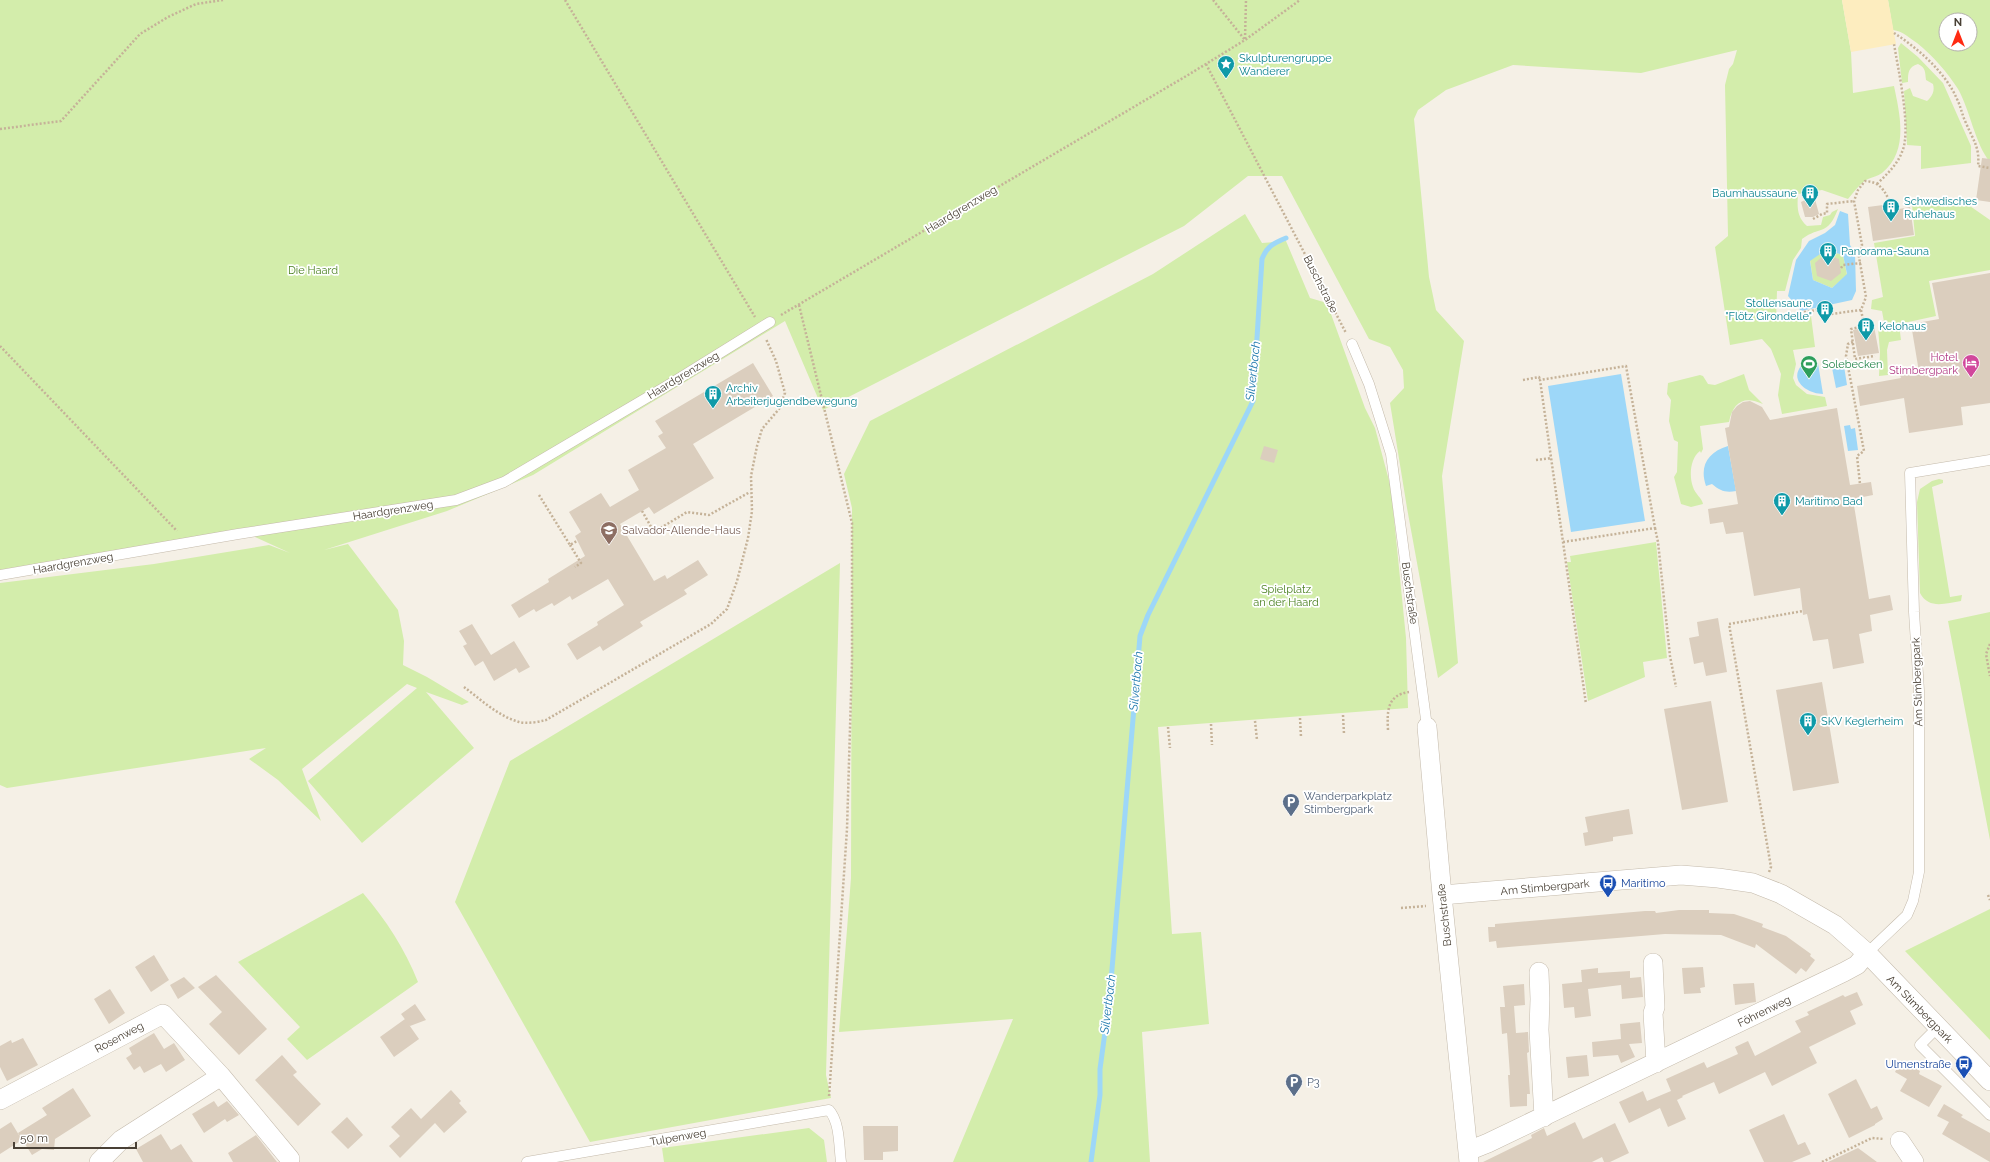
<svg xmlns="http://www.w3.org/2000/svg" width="1990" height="1162" font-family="Raleway,sans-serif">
	<rect width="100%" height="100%" fill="#f5f0e6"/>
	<path fill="#d3edab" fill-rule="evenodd" d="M0,0H1842L1851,52L1853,93L1894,86C1900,115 1909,151 1882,173C1878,176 1872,177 1868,179C1860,183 1854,192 1848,199L1822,190L1798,194C1797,207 1797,217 1807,226L1821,225L1823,217L1830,215L1832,212L1838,209C1827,237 1821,225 1802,239L1801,248L1793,260L1785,291H1777L1776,321L1811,316L1815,347L1793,350L1796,364L1793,378L1796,385L1807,394L1825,397L1827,406L1782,414L1778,395L1781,374L1771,349L1762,339L1730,345L1715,247L1728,236L1725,85L1729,69L1733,64L1737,50L1641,73L1513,65L1446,90L1418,110L1414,119L1429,277L1436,310L1464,341L1442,476L1458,663L1438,678L1407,508L1390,403L1404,388L1403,370L1390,347L1369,339L1282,176H1248L1184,226L823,410L785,321L533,475L447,511L324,550L348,544L398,610L404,641L403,665L427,677L469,702L462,705L426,692L474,748L362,843L308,781L417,688L407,684L302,769L321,821L278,780L249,759L266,748L7,788L0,785V583L154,564L269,545L290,553L238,529L0,570Z
		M1888,0H1990V162C1975,144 1970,110 1958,89C1948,73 1932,55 1917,43C1909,38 1903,31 1893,30ZM1946,20H1970V44H1946Z
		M1901,43L1918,57L1943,83L1971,146V163L1921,169V146L1907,145L1904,91L1910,88L1913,96L1927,101C1932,97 1935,91 1933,84L1926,80C1925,72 1926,68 1918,64C1908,67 1908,73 1908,82L1902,83L1898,48Z
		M1913,201L1933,206L1967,204L1990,220V270L1929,281L1936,316L1899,324L1901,340L1889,342L1887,350L1888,375L1879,376L1880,352L1878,328L1884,322L1882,311L1871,309L1872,300L1883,297L1874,243L1915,236L1912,205Z
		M1245,214L1262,243L1286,241L1310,298L1327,303L1365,408L1375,428L1391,488L1406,638L1408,708L1158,727L1172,934L1201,932L1209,1024L1142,1032L1150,1162H953L1013,1019L839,1032L851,878L852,508L844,474L870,421L1153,274Z
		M1826,250L1843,255L1847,275L1832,288L1813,280L1810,260Z
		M1744,374L1749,390L1763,404C1744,395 1733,402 1729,422L1700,426L1703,449L1701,453L1700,451C1690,458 1689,477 1693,487C1695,494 1702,498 1703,504L1691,507L1681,504L1674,477L1677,472L1678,442L1674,440L1669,421L1671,400L1667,394L1668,383L1700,375L1703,376L1708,384L1715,385Z
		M1939,479L1943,480V483L1932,487L1950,597L1962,595L1961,601C1946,603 1929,610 1920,593L1917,502L1920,489L1932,481Z
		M1656,542L1667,658L1643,662L1645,677L1588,701L1567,562H1571L1570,556Z
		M840,563L826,1075L831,1098L590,1142L455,902L510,761Z
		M1990,612V840L1948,621Z
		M363,893C386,920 405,949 418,982L307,1060L287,1039L300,1027L238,962Z
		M1990,909V1040L1905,951Z
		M809,1128L824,1140L827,1162H664L662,1148Z"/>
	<path fill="#fdedbf" d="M1842,0H1888L1896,44L1851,52Z"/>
	<path fill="#9dd7f8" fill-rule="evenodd" d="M1840,211L1848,214L1850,245L1855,253L1856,291L1852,300L1801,311L1788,296L1796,260L1809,241L1825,233L1835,225ZM1826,250L1843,255L1847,274L1832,288L1813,280L1810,261Z
		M1818,363L1823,394C1808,394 1789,381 1801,366Z
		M1844,366L1847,385L1836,388L1832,368Z
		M1621,374L1645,521L1571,532L1548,386Z
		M1850,425L1851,429L1855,428L1858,450L1848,451L1844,426Z
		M1728,446L1736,491C1726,493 1720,491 1712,484L1706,486C1699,466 1708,452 1728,446Z"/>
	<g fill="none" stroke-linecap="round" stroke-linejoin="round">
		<path stroke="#9dd7f8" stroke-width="5" d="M1091,1162L1100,1095V1069L1105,1032L1107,1002L1111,981L1140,636L1148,615L1253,401L1262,259C1267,246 1274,243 1286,238"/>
	</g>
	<path fill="#dbcebe" d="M1982,158L1990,159V202L1976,200Z
		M1807,199H1815L1819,214L1813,217H1805L1801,202Z
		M1898,203L1899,209L1910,207L1914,235L1873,241L1868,207Z
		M1825,254L1839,259L1841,273L1831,281L1817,276L1815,263Z
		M1990,273V403L1961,407L1963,425L1909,433L1904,398L1860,406L1857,386L1901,378L1900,375L1919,372L1911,324L1939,319L1932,283Z
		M1874,326L1879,353L1858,356L1853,330Z
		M753,363L773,396L693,444L714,478L654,514L649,507L620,524L654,581L665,575L667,579L698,560L708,575L684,590L687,594L640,622L643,626L603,651L600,646L577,660L567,644L598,625L597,622L624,605L608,579L572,600L570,596L554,606L552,603L536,612L534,609L519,618L511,605L549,582L548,579L585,556L575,536L581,532L569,512L601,493L610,507L639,490L628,470L666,448L658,436L663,433L655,421Z
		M1750,401L1762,407L1770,420L1837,408L1850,485L1871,482L1873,495L1853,499L1869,599L1890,595L1893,610L1870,615L1872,631L1859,634L1864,663L1833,669L1828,639L1813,641L1807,614L1803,615L1800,588L1754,596L1743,532L1726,534L1723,522L1710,524L1708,509L1738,504L1725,428L1729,427L1732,412L1737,406L1743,402Z
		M1264,446L1278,450L1274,463L1260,459Z
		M1718,618L1727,672L1706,676L1703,662L1694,664L1689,638L1699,636L1697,622Z
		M472,624L491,655L514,641L530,667L519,673L516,668L494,681L483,661L475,666L463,646L467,644L459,631Z
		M1822,682L1839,783L1793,791L1776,690Z
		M1711,701L1728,802L1682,810L1664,709Z
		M1629,809L1633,834L1613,837V841L1585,846L1583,833L1588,832L1585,817Z
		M1679,910H1709V913L1734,914L1749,919L1763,924L1762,927L1786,936L1811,954L1810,956L1815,960L1806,972L1801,968L1796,974L1756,944L1755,948L1721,935L1665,934L1497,948L1496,941L1489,942L1488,927H1495V924L1645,911H1655L1656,913Z
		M154,955L169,980L151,992L135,967Z
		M1703,967L1705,987L1700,988L1701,993L1684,994L1682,968Z
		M1598,968V973L1630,971V978L1641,977L1643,997L1622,999L1621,985L1588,989L1591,1016L1575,1018L1574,1007L1564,1008L1562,984L1582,982L1581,970Z
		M216,975L267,1029L239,1055L209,1024L222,1012L198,987Z
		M184,977L195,988L178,999L170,985Z
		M1754,983L1756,1002L1735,1005L1733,984Z
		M1524,984L1525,1005L1514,1006L1516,1033L1528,1032L1529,1052L1527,1053L1530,1094H1527V1106L1510,1107L1508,1075H1510L1507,1033L1502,1034L1500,1007H1505L1503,986Z
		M110,989L125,1013L109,1024L94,999Z
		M1857,992L1863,1005L1850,1011L1856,1024L1809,1047L1817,1063L1772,1086L1765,1072L1719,1094L1714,1082L1682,1096L1683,1097L1677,1100L1686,1119L1668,1127L1660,1108L1629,1123L1619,1102L1643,1091L1647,1101L1671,1091L1666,1079L1704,1062L1707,1068L1738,1054L1735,1047L1748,1041L1755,1056L1801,1032L1795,1021L1809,1015L1807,1012L1843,995L1845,997Z
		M415,1004L426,1020L410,1026L401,1014Z
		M405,1019L419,1039L394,1057L380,1037Z
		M1640,1022L1642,1043L1629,1044L1635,1057L1621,1063L1618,1055L1593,1057L1592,1042L1621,1039L1620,1024Z
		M154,1033L164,1049L174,1043L185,1060L166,1072L161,1064L144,1073L140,1066L134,1070L126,1058L132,1054L129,1048Z
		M23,1038L38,1065L7,1081L0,1067V1046L11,1040L12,1043Z
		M282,1055L297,1072L293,1075L321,1104L298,1126L255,1080Z
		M1587,1055L1589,1076L1568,1078L1566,1057Z
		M1901,1060L1920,1071L1919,1074L1942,1086L1929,1107L1900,1091L1907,1079L1895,1072Z
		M1856,1079L1871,1109L1877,1106L1883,1119L1875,1124V1125L1849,1138L1828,1094Z
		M73,1088L91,1116L55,1139L54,1150L42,1149L32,1155L18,1133L47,1115L42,1108Z
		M451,1090L461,1101L459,1103L467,1112L444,1133L435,1123L400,1158L389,1146L400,1136L391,1127L411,1108L421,1119Z
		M214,1101L218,1107L227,1101L239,1115L227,1122L225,1119L204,1133L192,1114Z
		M1944,1104L1963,1115L1961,1117L1990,1133V1162L1942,1134L1949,1122L1937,1116Z
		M1784,1114L1798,1145L1805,1142L1811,1154L1792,1162H1764L1749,1130Z
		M347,1117L363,1135L348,1149L331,1132Z
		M11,1122L22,1140L0,1154V1129Z
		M1575,1122L1583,1139L1615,1123L1629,1153L1610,1162H1604L1602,1157L1592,1162H1483L1532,1138L1531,1135L1544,1128L1547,1136Z
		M863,1126H898V1151L883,1152V1160H864Z
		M161,1134L171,1150L181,1144L193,1162H143L136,1149Z
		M256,1135L277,1162H233L228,1153Z
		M1858,1148L1877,1162H1828Z"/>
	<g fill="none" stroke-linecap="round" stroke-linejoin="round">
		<defs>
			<path id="service" d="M1352,344L1369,384L1391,454L1427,727
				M0,575L238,534L456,500L504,482L670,384L770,322
				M1867,953L1907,915L1913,901L1919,872V691L1914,612L1910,473L1990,460
				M1938,1027L1920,1045L1990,1115
				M527,1162L829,1110C840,1122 839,1147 841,1162"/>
			<path id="minor" d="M1427,727L1442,895L1469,1162
				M1442,895L1681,875L1718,878L1753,883L1781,894L1835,925L1867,953L1990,1081
				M1653,963L1655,1007L1653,1013L1656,1063
				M1539,972L1540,999L1539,1030L1544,1117
				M221,1076L290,1159
				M0,1100L163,1014L221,1076L121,1140L99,1162
				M1900,1141L1914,1162
				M1468,1151L1488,1143L1844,972L1857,965L1867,953"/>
		</defs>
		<use href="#service" stroke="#c4baab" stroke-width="11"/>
		<use href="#minor" stroke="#c4baab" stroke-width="20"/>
		<path stroke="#c5b298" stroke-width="2.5" stroke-dasharray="2 2" stroke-linecap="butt" d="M565,0L755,317
			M1213,0L1245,40
			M1894,33C1919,49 1945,72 1957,99C1961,107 1962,115 1966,123C1973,140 1980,147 1978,166L1990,168
			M1245,39L1246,0
			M1206,64L1346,333
			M0,129L61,121L140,34L168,17L196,4L223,0
			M1877,184C1887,174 1897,165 1902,152C1912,130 1898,69 1894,44
			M1813,219L1822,214L1827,213V204L1854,201
			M1841,268L1843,265L1861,263
			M799,305L852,523V661L847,829L829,1097
			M1861,310L1864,324
			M1804,312L1829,308L1831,314L1861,310L1866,297L1859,257L1862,245L1854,201L1858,190L1865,181C1879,182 1883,188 1889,200
			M781,315L1188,75L1245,40L1300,0
			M1872,324L1851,329L1855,359L1875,356
			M1853,342L1848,344L1846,356L1864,451L1857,456L1860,484
			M0,346L177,531
			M1523,380L1539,377L1540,380
			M1536,460L1551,458
			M539,495L570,545L577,541
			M642,511L654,532L687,512L709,515L750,492
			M1655,528L1658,542L1670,656L1676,687
			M1563,542L1655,528L1626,366L1540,380L1586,704
			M570,545L581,563L575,567
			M1990,644L1986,654L1990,676
			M464,687C480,699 498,716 519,722C527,724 538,722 546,720L711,624L727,609L737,581L748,538L752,511L751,476L757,446L762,429L779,409L785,393L776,361L766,339
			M1343,715L1344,734
			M1300,718L1301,737
			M1255,721L1257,740
			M1211,724L1212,745
			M1168,727L1170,748
			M1388,730C1387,711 1387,695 1409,692
			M1769,872L1771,867L1729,624L1803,611
			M1988,895L1990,900
			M1401,908L1426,906
			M1822,1162L1872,1138L1884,1139"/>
		<use href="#service" stroke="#fff" stroke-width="10"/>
		<use href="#minor" stroke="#fff" stroke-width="19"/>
	</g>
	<defs>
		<symbol id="sight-pin" viewBox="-11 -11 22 30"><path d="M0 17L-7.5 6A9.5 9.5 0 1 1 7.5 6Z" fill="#0f9aa8" stroke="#fff"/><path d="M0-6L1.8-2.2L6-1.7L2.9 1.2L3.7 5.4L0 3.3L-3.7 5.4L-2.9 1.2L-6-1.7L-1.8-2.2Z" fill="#fff"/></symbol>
		<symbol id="building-pin" viewBox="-11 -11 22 30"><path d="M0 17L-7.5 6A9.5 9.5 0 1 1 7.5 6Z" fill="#0f9aa8" stroke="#fff"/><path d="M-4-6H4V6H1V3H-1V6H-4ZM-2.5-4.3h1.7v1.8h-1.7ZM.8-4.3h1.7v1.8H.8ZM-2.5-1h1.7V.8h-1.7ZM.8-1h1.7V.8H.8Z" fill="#fff"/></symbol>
		<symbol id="hotel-pin" viewBox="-11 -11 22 30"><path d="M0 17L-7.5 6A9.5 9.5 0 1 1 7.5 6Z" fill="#d1479c" stroke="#fff"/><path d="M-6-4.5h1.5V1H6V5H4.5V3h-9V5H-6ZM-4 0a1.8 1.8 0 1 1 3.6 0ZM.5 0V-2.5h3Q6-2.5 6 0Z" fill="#fff"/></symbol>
		<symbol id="stadium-pin" viewBox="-11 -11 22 30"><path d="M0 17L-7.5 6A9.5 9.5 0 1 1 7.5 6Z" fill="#2e9e5b" stroke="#fff"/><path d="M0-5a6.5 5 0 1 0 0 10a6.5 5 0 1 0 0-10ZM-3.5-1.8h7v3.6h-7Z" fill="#fff"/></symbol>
		<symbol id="university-pin" viewBox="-11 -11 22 30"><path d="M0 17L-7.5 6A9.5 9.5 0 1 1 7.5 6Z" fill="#8d6e63" stroke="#fff"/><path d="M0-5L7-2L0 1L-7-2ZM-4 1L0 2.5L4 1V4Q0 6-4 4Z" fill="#fff"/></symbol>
		<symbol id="parking-pin" viewBox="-11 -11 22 30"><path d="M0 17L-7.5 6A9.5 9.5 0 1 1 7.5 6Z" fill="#5c6f8a" stroke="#fff"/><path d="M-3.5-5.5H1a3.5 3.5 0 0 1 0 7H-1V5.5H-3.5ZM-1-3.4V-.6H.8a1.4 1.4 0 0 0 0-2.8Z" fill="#fff"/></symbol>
		<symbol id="bus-pin" viewBox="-11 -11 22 30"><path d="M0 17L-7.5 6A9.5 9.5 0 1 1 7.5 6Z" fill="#1a4fb4" stroke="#fff"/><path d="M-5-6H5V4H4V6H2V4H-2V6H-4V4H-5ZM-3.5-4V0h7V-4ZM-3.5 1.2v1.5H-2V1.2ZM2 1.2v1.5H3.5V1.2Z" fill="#fff"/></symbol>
	</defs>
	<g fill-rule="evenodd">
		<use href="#sight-pin" x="1216" y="54" width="20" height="27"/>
		<use href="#building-pin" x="1800" y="183" width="20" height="27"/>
		<use href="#building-pin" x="1881" y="197" width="20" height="27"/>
		<use href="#building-pin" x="1818" y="241" width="20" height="27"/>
		<use href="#building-pin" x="1815" y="299" width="20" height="27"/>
		<use href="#building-pin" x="1856" y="316" width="20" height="27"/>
		<use href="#hotel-pin" x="1961" y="353" width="20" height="27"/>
		<use href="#stadium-pin" x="1799" y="354" width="20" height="27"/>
		<use href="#building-pin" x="703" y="384" width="20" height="27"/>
		<use href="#building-pin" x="1772" y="491" width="20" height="27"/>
		<use href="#university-pin" x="599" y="520" width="20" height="27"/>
		<use href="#building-pin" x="1798" y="711" width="20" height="27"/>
		<use href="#parking-pin" x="1281" y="792" width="20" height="27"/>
		<use href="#bus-pin" x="1598" y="873" width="20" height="27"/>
		<use href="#bus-pin" x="1954" y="1054" width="20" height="27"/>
		<use href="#parking-pin" x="1284" y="1072" width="20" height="27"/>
	</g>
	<g text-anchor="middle" stroke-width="3.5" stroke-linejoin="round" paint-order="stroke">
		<g font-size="11" fill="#0d838f" stroke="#fff" text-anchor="start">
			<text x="1239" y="62">Skulpturengruppe<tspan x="1239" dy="13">Wanderer</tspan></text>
			<text x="1797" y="197" text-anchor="end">Baumhaussaune</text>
			<text x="1904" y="205">Schwedisches<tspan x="1904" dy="13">Ruhehaus</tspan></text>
			<text x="1841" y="255">Panorama-Sauna</text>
			<text x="1812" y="307" text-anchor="end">Stollensaune<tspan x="1812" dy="13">"Flötz Girondelle"</tspan></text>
			<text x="1879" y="330">Kelohaus</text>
			<text x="726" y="392">Archiv<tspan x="726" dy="13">Arbeiterjugendbewegung</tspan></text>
			<text x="1795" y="505">Maritimo Bad</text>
			<text x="1821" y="725">SKV Keglerheim</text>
		</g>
		<g font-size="11" fill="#494035" stroke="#fff">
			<text transform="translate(961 209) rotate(-31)" y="4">Haardgrenzweg</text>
			<text transform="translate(1321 284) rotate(63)" y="4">Buschstraße</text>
			<text transform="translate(683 375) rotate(-31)" y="4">Haardgrenzweg</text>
			<text transform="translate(393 510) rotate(-9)" y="4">Haardgrenzweg</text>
			<text transform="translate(73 563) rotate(-10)" y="4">Haardgrenzweg</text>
			<text transform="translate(1410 593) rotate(82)" y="4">Buschstraße</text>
			<text transform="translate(1917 682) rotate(-92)" y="4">Am Stimbergpark</text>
			<text transform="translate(1545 887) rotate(-5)" y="4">Am Stimbergpark</text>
			<text transform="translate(1444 915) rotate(-96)" y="4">Buschstraße</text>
			<text transform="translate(1920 1009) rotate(46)" y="4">Am Stimbergpark</text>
			<text transform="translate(1764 1011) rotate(-26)" y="4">Föhrenweg</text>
			<text transform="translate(119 1037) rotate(-28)" y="4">Rosenweg</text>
			<text transform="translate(678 1137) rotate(-10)" y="4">Tulpenweg</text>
		</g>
		<g font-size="11" fill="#4b8121" stroke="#fff">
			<text x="313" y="274">Die Haard</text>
			<text x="1286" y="593">Spielplatz<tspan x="1286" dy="13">an der Haard</tspan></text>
		</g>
		<g font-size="11" fill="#b23c85" stroke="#fff" text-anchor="end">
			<text x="1958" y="361">Hotel<tspan x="1958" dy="13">Stimbergpark</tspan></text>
		</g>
		<g font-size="11" fill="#27864d" stroke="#fff" text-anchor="start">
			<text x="1822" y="368">Solebecken</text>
		</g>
		<g font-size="11" fill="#785e54" stroke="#fff" text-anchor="start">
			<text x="622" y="534">Salvador-Allende-Haus</text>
		</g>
		<g font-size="11" fill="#4e5e75" stroke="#fff" text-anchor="start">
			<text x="1304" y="800">Wanderparkplatz<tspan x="1304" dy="13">Stimbergpark</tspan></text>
			<text x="1307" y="1086">P3</text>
		</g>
		<g font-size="11" fill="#164399" stroke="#fff" text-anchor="start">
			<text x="1621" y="887">Maritimo</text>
			<text x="1951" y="1068" text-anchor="end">Ulmenstraße</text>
		</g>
		<g font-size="12" font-style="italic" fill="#207aae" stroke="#fff">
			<text transform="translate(1253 371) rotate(-84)" y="4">Silvertbach</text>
			<text transform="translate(1136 681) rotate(-85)" y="4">Silvertbach</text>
			<text transform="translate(1108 1004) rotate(-83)" y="4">Silvertbach</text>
		</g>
	</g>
	<g transform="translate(1958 32)"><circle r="19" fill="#ffffff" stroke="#b6b3ae"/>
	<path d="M0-3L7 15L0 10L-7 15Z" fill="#ff2b13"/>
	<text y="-6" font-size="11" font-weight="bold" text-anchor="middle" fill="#494035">N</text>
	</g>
	<path d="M14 1142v6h122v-6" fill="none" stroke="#494035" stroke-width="2"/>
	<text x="20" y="1142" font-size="12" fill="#494035" stroke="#ffffff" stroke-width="3" paint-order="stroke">50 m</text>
</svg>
